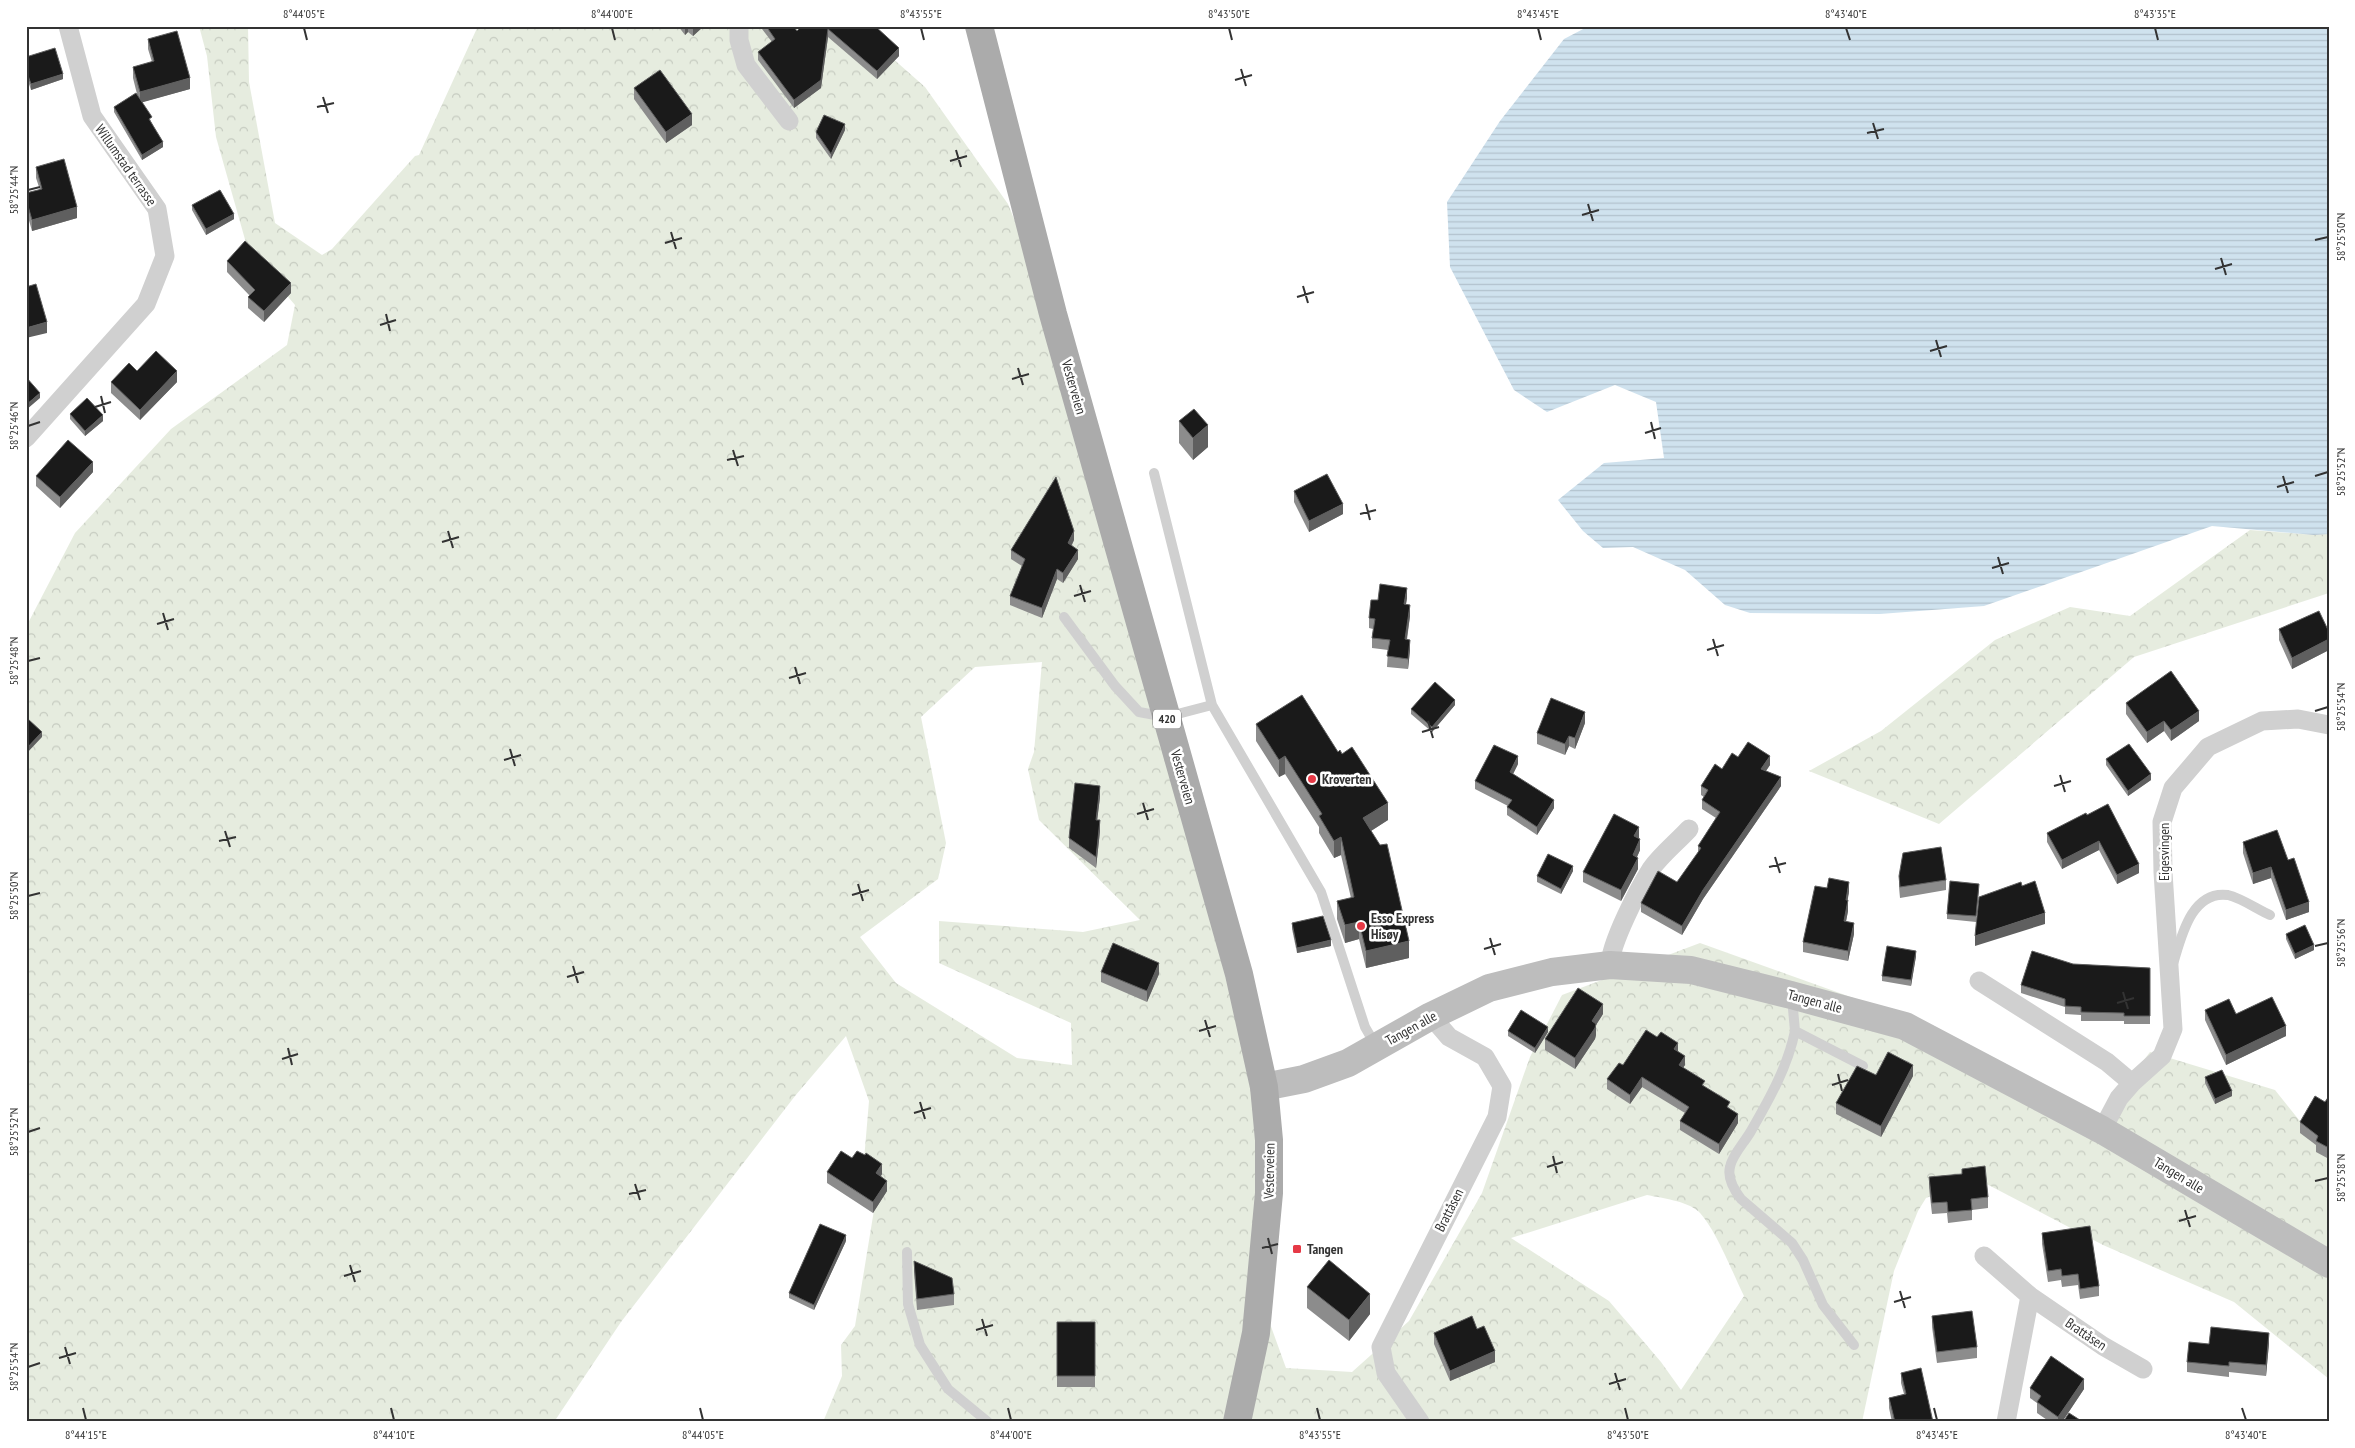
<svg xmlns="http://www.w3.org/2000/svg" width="2355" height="1448" font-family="'PT Sans Narrow',sans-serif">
	<defs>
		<pattern id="forest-crowns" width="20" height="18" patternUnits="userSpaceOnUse" patternTransform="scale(1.25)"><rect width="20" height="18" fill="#e6ecdf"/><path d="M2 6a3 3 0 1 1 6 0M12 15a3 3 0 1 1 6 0" fill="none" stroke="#c6cbc0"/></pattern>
		<pattern id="water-rules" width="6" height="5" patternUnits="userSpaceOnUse" patternTransform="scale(1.25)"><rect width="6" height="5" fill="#cfe2ee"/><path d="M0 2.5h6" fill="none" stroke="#b2c2cd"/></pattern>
	</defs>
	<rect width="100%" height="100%" fill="#fff"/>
	<path fill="url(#forest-crowns)" fill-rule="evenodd" d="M199,26H248L249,82L275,223L322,255L332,249L415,156L419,155L478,26H856L925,87L1008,204L1062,337L1206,885L1273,1167L1265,1310L1286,1368L1352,1372L1409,1321L1482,1193L1530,1057L1562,995L1700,943L1929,1025L2097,1121L2150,1052L2275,1090L2299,1120L2329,1140V1379L2234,1302L2103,1245L1977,1179L1926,1198L1918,1211L1894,1271L1862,1422H823L842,1376L841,1345L855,1326L874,1210L864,1160L869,1101L846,1036L795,1096L621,1322L554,1422H26V627L75,533L171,429L287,345L295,305L248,250L216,137L207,56ZM1042,662L1034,752L1028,769L1039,820L1140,920L1083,932L939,921V963L1071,1023L1072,1065L1017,1058L896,983L860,937L938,879L946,843L921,717L975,667ZM1647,1195C1662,1198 1686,1201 1698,1211C1715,1227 1733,1274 1744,1296L1681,1390L1661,1362L1609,1301L1511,1238Z
		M2250,530L2314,535L2329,534V593L2134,657L1939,824L1809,771L1881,731L1995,640L2070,607L2130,616Z"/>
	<path fill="url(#water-rules)" d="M1589,26H2329V534L2314,535L2212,526L1984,606L1880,614L1750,613L1725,605L1685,570L1633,547L1603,548L1583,531L1558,500L1604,463L1664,458L1656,402L1615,385L1547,412L1514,390L1450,267L1447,202L1500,121L1564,39Z"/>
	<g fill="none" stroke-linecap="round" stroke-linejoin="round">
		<path stroke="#d0d0d0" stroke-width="10" d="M1154,473L1212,705L1321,892L1365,1027L1376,1046
			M1064,617L1115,686L1139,712L1166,717L1212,705
			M2173,964C2181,938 2191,890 2228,895C2241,898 2257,909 2270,915
			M1792,998L1795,1031L1863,1066
			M1795,1031C1788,1066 1769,1100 1751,1131C1745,1142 1732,1155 1730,1167C1727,1179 1734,1190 1741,1199L1792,1243L1803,1260L1823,1305L1854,1345
			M907,1252L908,1304L920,1345L948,1389L988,1422"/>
		<path stroke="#d0d0d0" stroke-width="19" d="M739,26V40L746,65L789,121
			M26,438L146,304L165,256L157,209L92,116L68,26
			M1610,965C1610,944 1639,888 1651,869C1661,855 1677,842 1689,829
			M1979,981L2107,1062L2132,1083L2119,1098L2102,1130
			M2132,1083L2162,1056L2173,1029L2163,872L2162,822L2173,788L2208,747L2262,721L2298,719L2329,725
			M1984,1256L2030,1296L2103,1346L2143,1369
			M1420,1422L1386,1373L1381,1347L1497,1117L1502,1086L1485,1057L1449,1037L1431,1016
			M2006,1422L2030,1296"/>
		<path stroke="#bdbdbd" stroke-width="28" d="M1264,1087L1304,1079L1348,1063L1431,1016L1489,988L1552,972L1610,965L1691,970L1791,995L1905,1026L2102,1130L2329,1264"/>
		<path stroke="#ababab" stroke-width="28" d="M979,26L1053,314L1239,974L1264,1087L1269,1140V1193L1256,1333L1237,1422"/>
	</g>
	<path fill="#8c8c8c" d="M678,26H704L693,36L688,32L685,35Z
		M762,26H793L797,31L875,26L899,56L877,79L828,37L821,88L794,108L758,60V52L772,42L762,29Z
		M148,39L190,89L142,102L163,147L142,160L114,112V107L137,94L133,78V67L152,62L148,49Z
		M26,57L63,79L31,90L26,75Z
		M634,88L692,125L666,143L634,99Z
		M845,130L831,159L816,138V132Z
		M36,167L77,218L32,231L26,210V193L40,190L36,178Z
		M192,205L234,219L206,235L192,210Z
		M227,261L291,293L264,322L248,308V297L250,296L227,272Z
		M137,371L177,382L140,420L111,393V382Z
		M70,414L103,421L85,436L70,419Z
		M1179,421L1208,447L1193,460L1179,443Z
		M93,472L60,508L36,486V476Z
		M1294,491L1343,514L1309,532L1294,502Z
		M1074,540L1072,545L1078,559L1063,583L1057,579L1042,618L1010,605V596L1022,566L1011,559V550Z
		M1407,598L1406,604L1410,616L1407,640L1410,650L1408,669L1387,667L1388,650L1372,648V638L1373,629L1369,628V618L1378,600Z
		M2279,629L2329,632V650L2292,669L2279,640Z
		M2126,703L2199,721L2171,741L2164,731L2147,743L2126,714Z
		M1455,705L1432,732L1411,714V709Z
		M1585,723L1575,749L1569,746L1565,755L1537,744V733Z
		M1256,724L1338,752L1388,820L1371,831L1409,958L1366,968L1359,939L1345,943L1337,919V901L1351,898L1341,855L1334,858L1319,833V827L1285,774L1279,777L1256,741Z
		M1738,757L1770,765L1766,771L1781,786L1703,899L1682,935L1641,912V903L1677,882L1698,853V846L1716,818L1702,809V800L1704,797L1701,795V786Z
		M2106,759L2151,780L2128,796L2106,765Z
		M1518,764L1513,774L1554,808L1537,835L1507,815V807L1508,806L1475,789V781Z
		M1100,797L1097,820L1100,831L1096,868L1069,848V838Z
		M2087,815L2139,873L2117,884L2099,850L2062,869L2047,842V833Z
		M1639,838L1640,850L1637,857L1638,869L1621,901L1583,882V872Z
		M2243,842L2288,860L2309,912L2286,920L2271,878L2253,884L2243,853Z
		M1573,871L1561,894L1537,882V876Z
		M1899,876L1946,880V890L1900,898L1899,887Z
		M1979,889L1976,922L1947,919V914Z
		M1849,892L1847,900L1848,911L1846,921L1854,934L1848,961L1803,952V942Z
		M1292,923L1331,946L1297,953L1292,929Z
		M2286,934L2314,950L2295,959L2286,939Z
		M1916,956L1911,986L1882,981V976Z
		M2073,964L2150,968V1024H2124V1021H2081V1015L2065,1014V1007L2021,993V985Z
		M1101,972L1159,974L1147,1002L1101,982Z
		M2205,1010L2236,1014L2286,1036L2226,1065L2205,1020Z
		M1603,1014L1596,1025V1035L1595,1039L1575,1069L1545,1050V1039Z
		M1508,1031L1548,1032L1535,1053L1508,1036Z
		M1678,1051L1685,1065L1683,1067L1730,1109L1738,1123L1719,1154L1680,1130V1121L1685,1113L1642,1087L1630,1104L1607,1089V1079L1623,1065Z
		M1876,1075L1913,1076L1881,1137L1836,1114V1103Z
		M2205,1077L2232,1096L2215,1104L2205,1083Z
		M2329,1096V1159L2316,1152V1145L2300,1133V1122L2325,1102Z
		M852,1158L882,1174L881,1176L887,1191L873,1213L827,1183V1172Z
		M1962,1169L1988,1197V1208L1972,1210V1220L1948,1223L1947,1213L1932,1214L1929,1188V1177L1962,1174Z
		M2042,1233L2099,1286V1296L2080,1299L2078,1285L2062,1287L2061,1280L2048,1282L2042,1244Z
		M846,1241L814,1310L789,1298V1293Z
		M914,1261L954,1294V1305L917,1310L914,1272Z
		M1307,1287L1370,1314L1349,1341L1307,1308Z
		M1932,1316L1977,1347V1358L1937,1363L1932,1327Z
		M1057,1322H1095V1387H1057Z
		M1477,1329L1495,1362L1450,1381L1434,1344V1333Z
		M2269,1343L2266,1376L2229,1372V1377L2187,1372V1362L2209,1344Z
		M1901,1373L1933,1422H1892L1889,1408V1398L1904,1394L1901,1383Z
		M2030,1388L2084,1389L2062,1422H2050L2037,1413V1403L2030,1398Z"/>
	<path fill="#5f5f5f" d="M685,26H688V32L685,35Z
		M693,26H704L693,36Z
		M828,29V37L821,88L794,108V100Z
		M899,48V56L877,79V71Z
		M63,74V79L31,90V84Z
		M190,78V89L140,103V92Z
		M692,114V125L666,143V132Z
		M845,124V130L831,159V154Z
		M163,142V147L142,160V155Z
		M77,207V218L32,231V220Z
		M234,214V219L206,235V229Z
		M291,283V293L264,322V311Z
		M47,322V333L26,338V328Z
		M177,371V382L140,420V410Z
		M40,393V398L26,410V405Z
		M103,415V421L85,436V431Z
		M1208,425V447L1193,460V438Z
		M93,462V472L60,508V497Z
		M1343,504V514L1309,532V521Z
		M1074,531V540L1068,552V543Z
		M1078,550V559L1063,583V573Z
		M1057,569V579L1042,618V608Z
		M1407,588V598L1404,615V604Z
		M1410,605V616L1405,650V639Z
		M2329,639V650L2292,669V658Z
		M1410,640V650L1408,669V659Z
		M1455,700V705L1432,732V727Z
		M2199,711V721L2171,741V730Z
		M1585,712V723L1575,749V738Z
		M2164,721V731L2147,743V732Z
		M42,732V737L26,754V749Z
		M1569,736V746L1565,755V744Z
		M1285,756V774L1279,777V760Z
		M1518,756V764L1510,780V772Z
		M1770,756V765L1761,778V769Z
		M2151,774V780L2128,796V791Z
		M1781,777V786L1703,899L1682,935V926L1703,890Z
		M1100,786V797L1096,830V820Z
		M1554,800V808L1537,835V827Z
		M1388,803V820L1363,836V818Z
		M1100,820V831L1096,868V857Z
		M1639,827V838L1634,847V836Z
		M1341,837V855L1334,858V841Z
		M1640,839V850L1633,866V855Z
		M2099,841V850L2062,869V860Z
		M1638,858V869L1621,901V890Z
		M2139,864V873L2117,884V875Z
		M1573,866V871L1561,894V889Z
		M2271,867V878L2253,884V873Z
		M1849,882V892L1846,910V900Z
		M1848,900V911L1844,932V921Z
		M2309,902V912L2286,920V910Z
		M2045,913V924L1975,946V936Z
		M1359,922V939L1345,943V925Z
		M1854,923V934L1848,961V951Z
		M1331,940V946L1297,953V948Z
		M1409,941V958L1366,968V951Z
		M2314,945V950L2295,959V954Z
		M1916,951V956L1911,986V980Z
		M1159,963V974L1147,1002V991Z
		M1603,1004V1014L1596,1025V1035L1595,1039L1575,1069V1058L1592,1021Z
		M2286,1026V1036L2226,1065V1055Z
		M1548,1027V1032L1535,1053V1048Z
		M1678,1043V1053L1674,1049Z
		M1685,1056V1065L1679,1074V1065Z
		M1913,1065V1076L1881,1137V1126Z
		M1642,1077V1087L1630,1104V1095Z
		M2232,1091V1096L2215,1104V1099Z
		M1738,1114V1123L1719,1154V1144Z
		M882,1164V1174L876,1184V1173Z
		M887,1181V1191L873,1213V1202Z
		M846,1235V1241L814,1310V1305Z
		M1370,1294V1314L1349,1341V1320Z
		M2269,1333V1343L2266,1376V1365Z
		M1495,1351V1362L1450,1381V1371Z
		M2084,1379V1389L2062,1422H2058V1417Z"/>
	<path fill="#1a1a1a" stroke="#5f5f5f" d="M766,26H793L797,31L802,26H875L899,48L877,71L828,29L821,80L794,100L758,52L775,39Z
		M177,31L190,78L140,92L133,67L154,61L148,39Z
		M55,48L63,74L31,84L26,70V57Z
		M660,70L692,114L666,132L634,88Z
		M136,93L152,117L149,119L163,142L142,155L114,107Z
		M824,115L845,124L831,154L816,132Z
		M64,159L77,207L32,220L26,199V193L42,189L36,167Z
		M220,190L234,214L206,229L192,205Z
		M245,241L291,283L264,311L248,297L255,290L227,261Z
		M36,284L47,322L26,328V287Z
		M156,351L177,371L140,410L111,382L129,363L137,371Z
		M26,377L40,393L26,405Z
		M87,398L103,415L85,431L70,414Z
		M1194,409L1208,425L1193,438L1179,421Z
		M68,440L93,462L60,497L36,476Z
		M1327,474L1343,504L1309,521L1294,491Z
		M1056,477L1074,531L1068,543L1078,550L1063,573L1057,569L1042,608L1010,596L1025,559L1011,550Z
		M1380,584L1407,588L1404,604L1410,605L1405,639L1410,640L1408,659L1387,656L1390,640L1372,638L1375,619L1369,618L1371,600H1378Z
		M2319,611L2329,632V639L2292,658L2279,629Z
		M2171,671L2199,711L2171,730L2164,721L2147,732L2126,703Z
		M1435,682L1455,700L1432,727L1411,709Z
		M1302,695L1338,752L1340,750L1342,754L1352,747L1388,803L1363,818L1380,845L1387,844L1409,941L1366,951L1359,922L1345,925L1337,901L1354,897L1341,837L1334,841L1319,816L1322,814L1285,756L1279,760L1256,724Z
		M1551,698L1585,712L1575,738L1569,736L1565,744L1537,733Z
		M28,719L42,732L26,749V722Z
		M1748,742L1770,756L1761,769L1781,777L1703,890L1682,926L1641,903L1658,871L1677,882L1701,848L1698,846L1720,812L1702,800L1708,790L1701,786L1715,764L1722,769L1732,753L1738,757Z
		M2129,744L2151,774L2128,791L2106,759Z
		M1494,745L1518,756L1510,772L1554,800L1537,827L1507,807L1512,800L1475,781Z
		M1075,783L1100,786L1096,820H1100L1096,857L1069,838Z
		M2108,804L2139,864L2117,875L2099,841L2062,860L2047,833L2086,813L2087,815Z
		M1614,814L1639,827L1634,836L1640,839L1633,855L1638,858L1621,890L1583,872Z
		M2277,830L2288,860L2294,858L2309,902L2286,910L2271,867L2253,873L2243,842Z
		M1941,847L1946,880L1900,887L1899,876L1903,853Z
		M1548,854L1573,866L1561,889L1537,876Z
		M1829,878L1849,882L1846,900H1848L1844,921L1854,923L1848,951L1803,942L1815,886L1827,888Z
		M1950,881L1979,884L1976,916L1947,914Z
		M2035,881L2045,913L1975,936L1979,897L2021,882L2022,886Z
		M1323,916L1331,940L1297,948L1292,923Z
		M2305,925L2314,945L2295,954L2286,934Z
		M1113,943L1159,963L1147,991L1101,972Z
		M1887,946L1916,951L1911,980L1882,976Z
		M2032,951L2073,964L2150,968V1016H2124V1013L2081,1012V1007L2065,1006V999L2021,985Z
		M1578,988L1603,1004L1592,1021L1596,1024L1595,1028L1575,1058L1545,1039Z
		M2272,997L2286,1026L2226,1055L2205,1010L2229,999L2236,1014Z
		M1521,1010L1548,1027L1535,1048L1508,1031Z
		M1646,1030L1657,1037L1661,1032L1678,1043L1674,1049L1685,1056L1679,1065L1705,1081L1702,1085L1730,1102L1727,1107L1738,1114L1719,1144L1680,1121L1689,1107L1642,1077L1630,1095L1607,1079L1619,1063L1623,1065Z
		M1888,1052L1913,1065L1881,1126L1836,1103L1857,1066L1876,1075Z
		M2222,1070L2232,1091L2215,1099L2205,1077Z
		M2315,1096L2325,1102L2329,1096V1148L2316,1141L2318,1136L2300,1122Z
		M841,1151L852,1158L857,1151L865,1155L866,1153L882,1164L876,1173L887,1181L873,1202L827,1172Z
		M1985,1166L1988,1197L1971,1199L1972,1210L1948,1212L1947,1202L1932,1203L1929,1177L1962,1174V1169Z
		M820,1224L846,1235L814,1305L789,1293Z
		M2090,1226L2099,1286L2080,1289L2078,1274L2062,1276L2061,1269L2048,1271L2042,1233Z
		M1329,1260L1370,1294L1349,1320L1307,1287Z
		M914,1261L952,1278L954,1294L917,1299Z
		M1972,1311L1977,1347L1937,1352L1932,1316Z
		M1472,1316L1477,1329L1484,1326L1495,1351L1450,1371L1434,1333Z
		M1057,1322H1095V1376H1057Z
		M2211,1327L2269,1333L2266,1365L2229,1362V1366L2187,1362L2189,1342L2209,1344Z
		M2051,1356L2084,1379L2058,1417L2037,1402L2041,1396L2030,1388Z
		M1921,1368L1933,1422H1895L1889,1398L1906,1394L1901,1373Z
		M2069,1413L2083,1422H2063Z"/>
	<path fill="none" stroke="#333" stroke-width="2" d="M304,28L307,40M612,28L615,40M921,28L924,40M1229,28L1232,40M1538,28L1541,40M1846,28L1850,40M2155,28L2158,40M1241,69L1246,86M1235,80L1252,75M323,97L328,113M317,107L334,103M1873,123L1878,139M1867,133L1884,129M956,150L961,167M950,161L967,156M28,190L40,187M1588,204L1593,221M1582,215L1599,210M671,232L676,249M2315,240L2328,237M665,243L682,238M2221,258L2226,275M2215,269L2232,264M1303,286L1308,303M1297,297L1314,292M386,314L390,331M380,325L396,320M1936,340L1941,357M1930,351L1947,346M1018,368L1023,385M1012,379L1029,374M101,396L105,413M95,407L111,402M1651,422L1655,439M28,426L40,422M1645,433L1661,428M733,450L738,466M727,460L744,456M2283,476L2288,493M2315,476L2328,472M2277,487L2294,482M1366,504L1370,520M1360,514L1376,510M448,531L453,548M442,542L459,537M1998,557L2003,574M1992,568L2009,563M1080,585L1085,602M1074,596L1091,591M163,613L168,630M157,624L174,619M1713,639L1718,656M1707,650L1724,645M28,661L40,658M795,667L800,684M789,678L806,673M2315,711L2328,707M1428,721L1433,738M1422,732L1439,727M510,749L515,766M504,760L521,755M2060,775L2065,792M2054,786L2071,781M1143,803L1148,820M1137,814L1154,809M225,831L230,847M219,841L236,837M1775,857L1780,873M1769,867L1786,863M858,884L863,901M852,895L869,890M28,896L40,893M1490,938L1495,955M2315,946L2328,943M1484,949L1501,944M573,966L578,983M567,977L584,972M2123,992L2128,1009M2117,1003L2134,998M1205,1020L1210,1037M1199,1031L1216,1026M288,1048L292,1065M282,1059L298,1054M1838,1074L1842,1091M1832,1085L1848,1080M920,1102L925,1119M914,1113L931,1108M28,1132L40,1128M1553,1156L1557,1173M1547,1167L1563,1162M2315,1181L2328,1178M635,1184L640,1200M629,1194L646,1190M2185,1210L2190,1227M2179,1221L2196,1216M1268,1238L1272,1254M1262,1248L1278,1244M350,1265L355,1282M344,1276L361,1271M1900,1291L1905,1308M1894,1302L1911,1297M982,1319L987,1336M976,1330L993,1325M65,1347L70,1364M59,1358L76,1353M28,1367L40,1363M1615,1373L1620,1390M1609,1384L1626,1379M83,1408L86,1420M391,1408L394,1420M700,1408L703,1420M1008,1408L1011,1420M1317,1408L1320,1420M1625,1408L1628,1420M1934,1408L1937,1420M2242,1408L2246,1420"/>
	<g fill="#e63946" stroke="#fff" stroke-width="2">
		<circle cx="1312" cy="779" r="5"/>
		<circle cx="1361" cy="926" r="5"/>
		<rect x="1292" y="1244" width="10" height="10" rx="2.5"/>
	</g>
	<g text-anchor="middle" stroke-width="5" stroke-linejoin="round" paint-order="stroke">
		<rect fill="#fff" stroke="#707070" stroke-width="1" x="1153" y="709.5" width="28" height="19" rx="4"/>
		<g font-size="12" font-weight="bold" fill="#333">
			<text x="1167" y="723">420</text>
		</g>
		<g font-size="14" fill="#333" stroke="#fff">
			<text transform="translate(126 165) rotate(55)" y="5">Willumstad terrasse</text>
			<text transform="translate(1074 387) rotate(74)" y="5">Vesterveien</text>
			<text transform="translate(1183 777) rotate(74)" y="5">Vesterveien</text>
			<text transform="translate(2164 852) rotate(-90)" y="5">Eigesvingen</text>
			<text transform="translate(1815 1001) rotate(15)" y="5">Tangen alle</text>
			<text transform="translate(1411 1028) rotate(-29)" y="5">Tangen alle</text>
			<text transform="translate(1269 1171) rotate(-89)" y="5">Vesterveien</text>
			<text transform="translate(2179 1175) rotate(31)" y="5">Tangen alle</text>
			<text transform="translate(1449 1210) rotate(-63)" y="5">Brattåsen</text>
			<text transform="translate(2086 1334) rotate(34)" y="5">Brattåsen</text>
		</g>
		<g font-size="14" font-weight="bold" fill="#333" stroke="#fff" text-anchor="start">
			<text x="1322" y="784">Kroverten</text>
			<text x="1371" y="923">Esso Express<tspan x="1371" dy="16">Hisøy</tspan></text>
			<text x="1307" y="1254">Tangen</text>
		</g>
	</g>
	<rect width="2355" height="1448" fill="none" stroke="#ffffff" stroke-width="55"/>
	<rect x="28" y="28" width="2300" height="1392" fill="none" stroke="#333" stroke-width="2"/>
	<g font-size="12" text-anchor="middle" fill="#333">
		<text x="304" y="18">8°44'05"E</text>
		<text x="612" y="18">8°44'00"E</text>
		<text x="921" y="18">8°43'55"E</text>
		<text x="1229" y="18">8°43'50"E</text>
		<text x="1538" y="18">8°43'45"E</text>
		<text x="1846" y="18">8°43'40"E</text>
		<text x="2155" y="18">8°43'35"E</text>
		<text transform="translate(14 190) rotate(-90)" y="4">58°25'44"N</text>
		<text transform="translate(2341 237) rotate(-90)" y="4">58°25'50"N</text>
		<text transform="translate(14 426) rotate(-90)" y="4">58°25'46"N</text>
		<text transform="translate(2341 472) rotate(-90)" y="4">58°25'52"N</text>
		<text transform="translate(14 661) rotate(-90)" y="4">58°25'48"N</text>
		<text transform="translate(2341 707) rotate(-90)" y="4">58°25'54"N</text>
		<text transform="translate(14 896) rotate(-90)" y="4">58°25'50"N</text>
		<text transform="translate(2341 943) rotate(-90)" y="4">58°25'56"N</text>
		<text transform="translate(14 1132) rotate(-90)" y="4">58°25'52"N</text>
		<text transform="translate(2341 1178) rotate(-90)" y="4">58°25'58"N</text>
		<text transform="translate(14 1367) rotate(-90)" y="4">58°25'54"N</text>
		<text x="86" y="1439">8°44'15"E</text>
		<text x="394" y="1439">8°44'10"E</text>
		<text x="703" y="1439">8°44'05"E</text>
		<text x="1011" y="1439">8°44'00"E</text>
		<text x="1320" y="1439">8°43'55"E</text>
		<text x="1628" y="1439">8°43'50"E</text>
		<text x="1937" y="1439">8°43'45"E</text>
		<text x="2246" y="1439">8°43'40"E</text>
	</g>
</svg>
